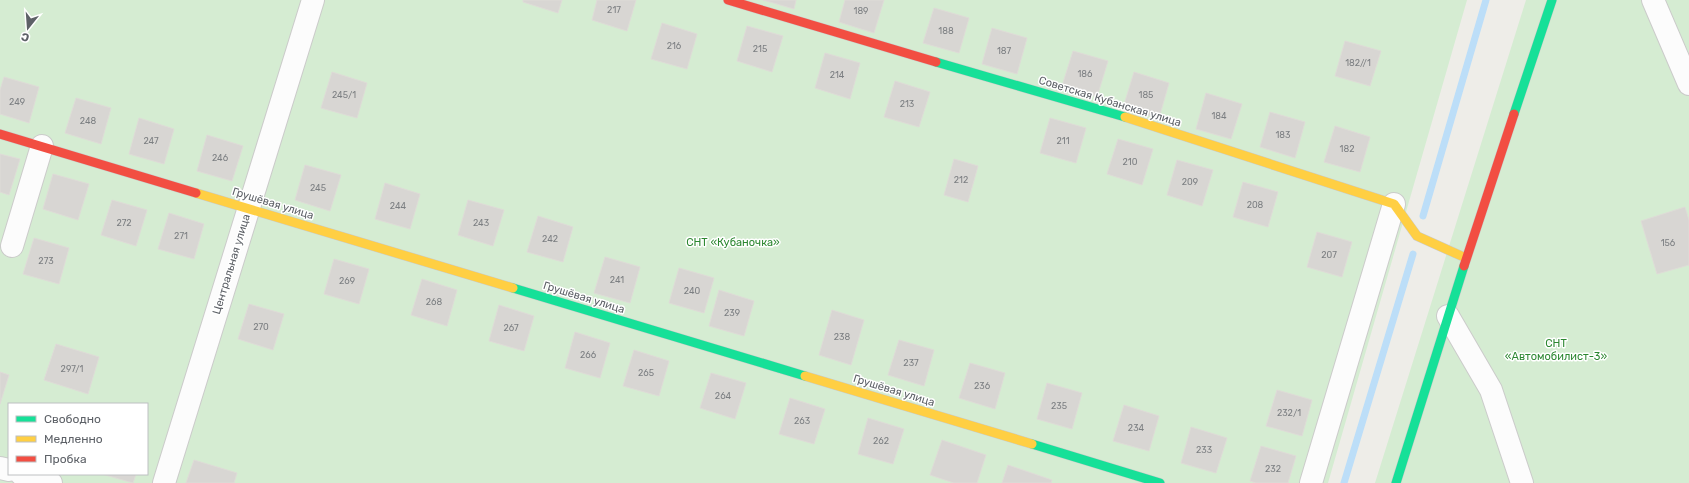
<svg xmlns="http://www.w3.org/2000/svg" width="1689" height="483" font-family="Rubik,sans-serif">
	<rect width="100%" height="100%" fill="#eeede8"/>
	<path fill="#d5ecd2" fill-rule="evenodd" d="M0,0H1467L1328,483H0ZM9,404H147V474H9Z
		M1526,0H1689V483H1375Z"/>
	<g fill="none" stroke-linecap="round" stroke-linejoin="round">
		<path stroke="#bcdef8" stroke-width="7" d="M1423,216L1486,0
			M1344,483L1413,254"/>
	</g>
	<path fill="#d8d6d3" stroke="#dedcd7" d="M523,0H562L558,13L523,2Z
		M597,0H636L627,31L592,20Z
		M763,0H796L794,9Z
		M845,0H884L874,33L839,22Z
		M934,8L969,18L959,53L923,43Z
		M662,23L697,34L687,69L651,59Z
		M747,26L783,36L772,72L737,61Z
		M992,28L1027,38L1017,74L982,64Z
		M1345,41L1381,51L1370,86L1335,76Z
		M1073,51L1108,61L1097,97L1062,86Z
		M825,53L860,63L850,99L815,88Z
		M332,72L367,83L357,118L321,108Z
		M1134,72L1169,83L1159,118L1123,108Z
		M4,77L39,87L29,123L0,114V90Z
		M895,81L930,92L919,127L884,117Z
		M1206,93L1242,104L1231,139L1196,129Z
		M76,98L111,108L101,144L65,133Z
		M1270,112L1305,122L1295,158L1260,147Z
		M139,118L174,129L164,164L129,154Z
		M1050,118L1086,128L1076,163L1040,153Z
		M1335,126L1370,137L1360,172L1324,162Z
		M207,135L243,146L232,181L197,171Z
		M1118,139L1153,149L1142,185L1107,174Z
		M0,154L20,159L9,195L0,192Z
		M954,159L978,166L968,202L944,195Z
		M1177,160L1213,170L1202,206L1167,195Z
		M305,165L341,175L330,211L295,200Z
		M53,174L89,184L78,220L43,209Z
		M1243,182L1278,192L1268,227L1233,217Z
		M385,183L420,194L410,229L375,219Z
		M112,200L147,210L136,246L101,235Z
		M468,200L504,210L493,246L458,235Z
		M1685,207L1689,220V265L1657,274L1641,221Z
		M169,213L204,224L194,259L158,249Z
		M538,216L573,227L563,262L527,252Z
		M1317,232L1352,242L1342,277L1307,267Z
		M34,238L69,248L59,284L23,274Z
		M605,257L640,267L630,303L594,293Z
		M334,259L369,269L359,304L324,294Z
		M679,268L714,278L704,313L669,303Z
		M422,279L457,290L447,326L411,315Z
		M719,290L754,301L744,336L709,326Z
		M249,304L284,314L273,350L238,339Z
		M499,305L534,316L524,351L489,341Z
		M832,310L864,320L851,365L819,355Z
		M575,332L610,343L600,378L565,368Z
		M899,340L934,350L924,386L888,375Z
		M56,344L99,357L88,394L44,380Z
		M634,350L669,361L659,396L623,386Z
		M970,363L1005,373L995,409L959,398Z
		M0,372L9,375L0,404Z
		M711,373L746,383L735,419L700,408Z
		M1047,383L1082,393L1072,429L1037,419Z
		M1277,390L1312,400L1302,436L1266,426Z
		M790,398L825,409L814,444L779,434Z
		M1124,405L1159,416L1149,451L1113,441Z
		M868,418L904,429L893,464L858,454Z
		M1191,427L1227,438L1216,473L1181,463Z
		M942,440L986,455L977,483H954L930,475Z
		M1261,446L1296,456L1288,483H1256L1250,481Z
		M194,460L237,473L234,483H186Z
		M1008,465L1052,480L1051,483H1002Z
		M102,474H136L133,483Z"/>
	<g fill="none" stroke-linecap="round" stroke-linejoin="round">
		<defs>
			<path id="street" d="M1653,0L1689,84
				M12,246L42,146
				M1448,316L1491,390L1522,483
				M0,468L9,470
				M21,474L51,483
				M164,483L313,0
				M1311,483L1394,204"/>
			<path id="fast" d="M936,62L1125,117
				M1514,114L1552,0
				M513,288L805,376
				M1032,444L1160,483
				M1396,483L1464,266"/>
			<path id="slow" d="M1125,117L1394,204L1417,236L1466,258
				M196,193L513,288
				M805,376L1032,444"/>
			<path id="jam" d="M728,0L936,62
				M0,134L196,193
				M1464,266L1514,114"/>
		</defs>
		<use href="#street" stroke="#cbcbca" stroke-width="24"/>
		<use href="#fast" stroke="#cacbca" stroke-width="10"/>
		<use href="#slow" stroke="#cacbca" stroke-width="10"/>
		<use href="#jam" stroke="#cacbca" stroke-width="10"/>
		<use href="#street" stroke="#fcfcfc" stroke-width="22"/>
		<use href="#fast" stroke="#16e098" stroke-width="9"/>
		<use href="#slow" stroke="#ffcf43" stroke-width="9"/>
		<use href="#jam" stroke="#f24e42" stroke-width="9"/>
	</g>
	<g text-anchor="middle" stroke-width="3" stroke-linejoin="round" paint-order="stroke">
		<g font-size="9" fill="#7c7f82">
			<text x="614" y="13">217</text>
			<text x="861" y="14">189</text>
			<text x="946" y="34">188</text>
			<text x="674" y="49">216</text>
			<text x="760" y="52">215</text>
			<text x="1004" y="54">187</text>
			<text x="1358" y="66">182//1</text>
			<text x="1085" y="77">186</text>
			<text x="837" y="78">214</text>
			<text x="344" y="98">245/1</text>
			<text x="1146" y="98">185</text>
			<text x="17" y="105">249</text>
			<text x="907" y="107">213</text>
			<text x="1219" y="119">184</text>
			<text x="88" y="124">248</text>
			<text x="1283" y="138">183</text>
			<text x="151" y="144">247</text>
			<text x="1063" y="144">211</text>
			<text x="1347" y="152">182</text>
			<text x="220" y="161">246</text>
			<text x="1130" y="165">210</text>
			<text x="961" y="183">212</text>
			<text x="1190" y="185">209</text>
			<text x="318" y="191">245</text>
			<text x="1255" y="208">208</text>
			<text x="398" y="209">244</text>
			<text x="124" y="226">272</text>
			<text x="481" y="226">243</text>
			<text x="181" y="239">271</text>
			<text x="550" y="242">242</text>
			<text x="1668" y="246">156</text>
			<text x="1329" y="258">207</text>
			<text x="46" y="264">273</text>
			<text x="617" y="283">241</text>
			<text x="347" y="284">269</text>
			<text x="692" y="294">240</text>
			<text x="434" y="305">268</text>
			<text x="732" y="316">239</text>
			<text x="261" y="330">270</text>
			<text x="511" y="331">267</text>
			<text x="842" y="340">238</text>
			<text x="588" y="358">266</text>
			<text x="911" y="366">237</text>
			<text x="72" y="372">297/1</text>
			<text x="646" y="376">265</text>
			<text x="982" y="389">236</text>
			<text x="723" y="399">264</text>
			<text x="1059" y="409">235</text>
			<text x="1289" y="416">232/1</text>
			<text x="802" y="424">263</text>
			<text x="1136" y="431">234</text>
			<text x="881" y="444">262</text>
			<text x="1204" y="453">233</text>
			<text x="1273" y="472">232</text>
		</g>
		<g font-size="11" fill="#5d6167" stroke="#fff">
			<text transform="translate(1110 101) rotate(17)" y="4">Советская Кубанская улица</text>
			<text transform="translate(273 203) rotate(17)" y="4">Грушёвая улица</text>
			<text transform="translate(231 264) rotate(-73)" y="4">Центральная улица</text>
			<text transform="translate(584 297) rotate(17)" y="4">Грушёвая улица</text>
			<text transform="translate(894 390) rotate(17)" y="4">Грушёвая улица</text>
		</g>
		<g font-size="11" fill="#2c8731" stroke="#fff">
			<text x="733" y="246">СНТ «Кубаночка»</text>
			<text x="1556" y="347">СНТ<tspan x="1556" dy="13">«Автомобилист-3»</tspan></text>
		</g>
	</g>
	<rect x="8" y="403" width="140" height="72" fill="#ffffff" stroke="#bec0c2"/>
	<rect x="16" y="416" width="20" height="6" fill="#16e098" stroke="#bec0c2"/>
	<text x="44" y="423" font-size="12" fill="#5d6167">Свободно</text>
	<rect x="16" y="436" width="20" height="6" fill="#ffcf43" stroke="#bec0c2"/>
	<text x="44" y="443" font-size="12" fill="#5d6167">Медленно</text>
	<rect x="16" y="456" width="20" height="6" fill="#f24e42" stroke="#bec0c2"/>
	<text x="44" y="463" font-size="12" fill="#5d6167">Пробка</text>
	<g transform="translate(28 28) rotate(197)" stroke="#ffffff" stroke-width="3" paint-order="stroke">
	<path d="M0-3L7 15L0 10L-7 15Z" fill="#5d6167"/>
	<text y="-6" font-size="11" font-weight="bold" text-anchor="middle" fill="#5d6167">С</text>
	</g>
</svg>
